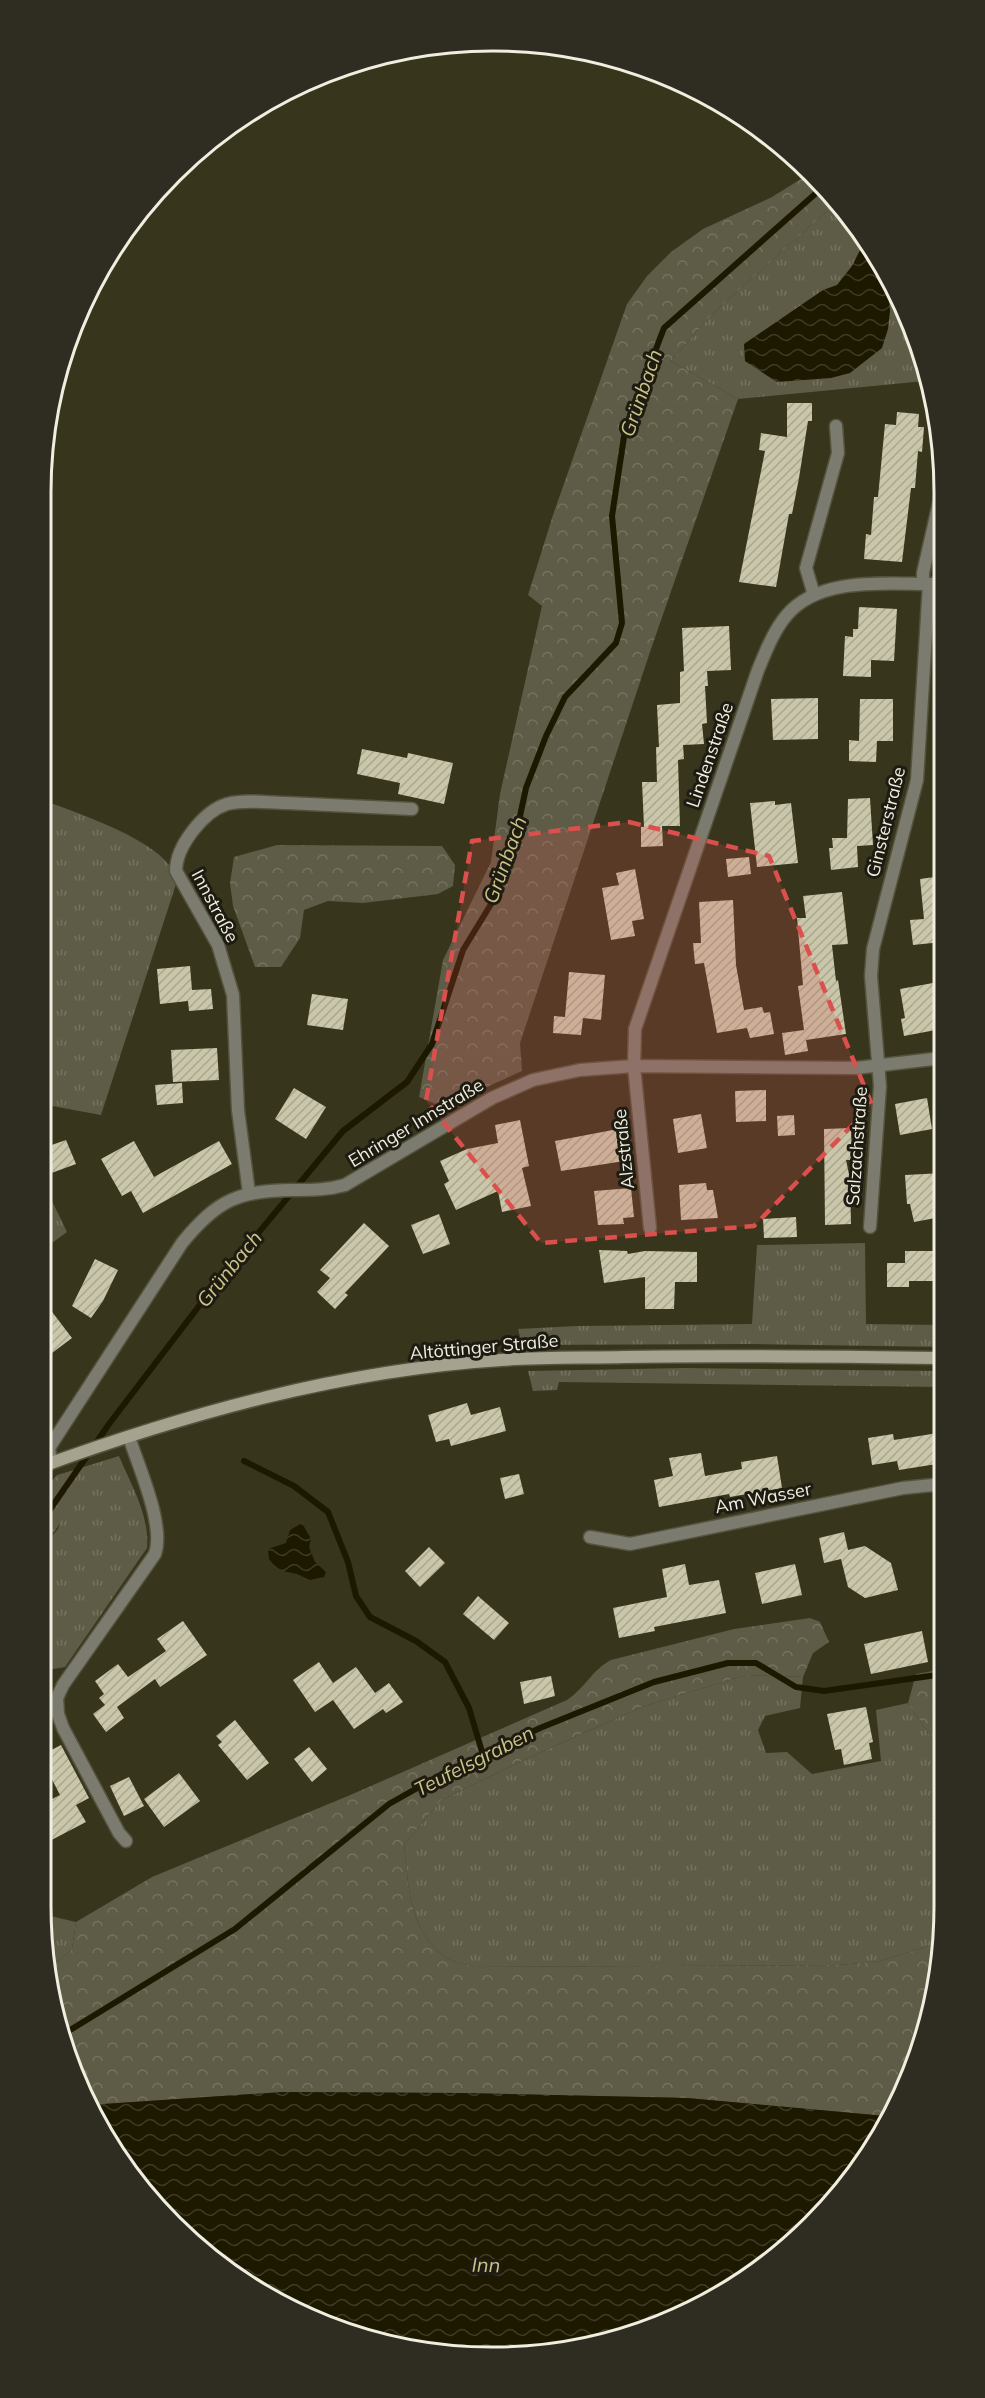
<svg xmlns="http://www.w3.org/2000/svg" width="985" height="2398" font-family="Mulish,sans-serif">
	<defs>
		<pattern id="grass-tufts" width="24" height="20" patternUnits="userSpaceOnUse" patternTransform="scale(1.5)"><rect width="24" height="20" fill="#5e5b46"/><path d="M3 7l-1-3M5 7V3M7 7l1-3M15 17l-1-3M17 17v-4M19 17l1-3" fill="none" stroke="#757360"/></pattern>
		<pattern id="forest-crowns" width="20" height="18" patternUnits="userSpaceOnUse" patternTransform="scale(1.5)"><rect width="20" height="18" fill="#5e5b46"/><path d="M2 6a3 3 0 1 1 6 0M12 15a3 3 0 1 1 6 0" fill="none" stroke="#757360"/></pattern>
		<pattern id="water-waves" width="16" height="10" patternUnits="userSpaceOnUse" patternTransform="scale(1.5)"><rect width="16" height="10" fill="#1d1800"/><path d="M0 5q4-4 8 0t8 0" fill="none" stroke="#3e3a25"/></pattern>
		<pattern id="building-hatch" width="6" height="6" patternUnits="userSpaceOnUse" patternTransform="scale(1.5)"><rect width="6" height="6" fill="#cac6aa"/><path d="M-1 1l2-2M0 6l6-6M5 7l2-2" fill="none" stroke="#aaa690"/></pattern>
	</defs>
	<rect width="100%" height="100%" fill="#38351d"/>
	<path fill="url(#grass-tufts)" d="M837,202L898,293L925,381L738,399L671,361L711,315Z
		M40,799C75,812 147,836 169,865C172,869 175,876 177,881L101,1115L41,1104Z
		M40,1176L67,1232L41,1251H40Z
		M865,1243L866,1324L943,1325V1347L752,1344L522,1345L518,1329L577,1326L752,1324L757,1245Z
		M685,1368L943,1371V1387L559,1382L557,1390L533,1391L528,1371Z
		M119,1456C131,1485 150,1516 147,1548L65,1667L48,1670L41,1658V1548L58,1529L69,1493L64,1473Z
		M746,1675L803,1677L800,1708L765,1716L758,1730L766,1753L787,1752L812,1774L881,1761L876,1710L908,1703L944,1757V1905L938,1943L880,1961L840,1965L474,1967C465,1964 452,1962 444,1956C408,1928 409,1886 404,1845L440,1801L517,1763L644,1706Z
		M42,1914L76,1922L72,1949L60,1960L50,1963Z"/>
	<path fill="url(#forest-crowns)" d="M809,174L833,195L837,202L711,315L671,361L738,399L651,649L520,1043L522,1071L489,1086L450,1110L419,1097L443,960L491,862L500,794L542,606L528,595L553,515L627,304L647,276L671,252L703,229L772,197Z
		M277,845L442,846L455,865L453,886L438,894L363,903L328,901L304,910L300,938L281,967H255L233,906L230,883L234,857Z
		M64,1473C66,1479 69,1486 69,1492C70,1514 54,1533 41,1548V1494L57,1475Z
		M810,1618L820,1622L829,1642L813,1653L803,1677L746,1675L644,1706L517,1763L440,1801L404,1845C409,1886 408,1928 444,1956C452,1962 465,1964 475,1967L840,1965L880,1961L938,1943L921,2050L885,2116L687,2098L459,2093L283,2092L89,2105L65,2051L50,1963L60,1960L72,1949L76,1922L152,1877L348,1796L567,1700C586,1687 592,1670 611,1660L734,1629Z
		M944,1669V1757L908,1703L916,1674Z"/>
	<path fill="url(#water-waves)" d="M864,242L887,277L890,311L888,329L882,348L850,373L831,378L777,382L745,361L744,344L823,290L837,285L852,266Z
		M302,1523L311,1539L309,1547L315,1562L326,1572L324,1577L310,1580L297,1574L278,1570L269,1559L268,1549L286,1543L290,1530Z
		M283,2092L459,2093L687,2098L885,2116L851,2181L791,2245L719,2297L580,2349L433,2354L348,2334L267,2297L152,2203L101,2131L89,2105Z"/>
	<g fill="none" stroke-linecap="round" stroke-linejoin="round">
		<path stroke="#1d1800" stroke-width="6" d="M244,1461L294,1486L328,1512L348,1562L356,1596L370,1617L416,1641L445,1662L469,1708L483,1755
			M40,1524L109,1424L215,1285L343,1131L407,1082L432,1044L463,950L496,896L514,844L526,788L546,736L565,697L616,643L622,623L612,516L625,430L664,328L823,187
			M62,2035L235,1929L389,1804L442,1774L540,1728L654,1682L728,1663H756L796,1687L824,1691L944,1674"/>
	</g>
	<path fill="url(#building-hatch)" d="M787,403H812V421H808L799,478L792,514H789L776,587L739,582L765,451L759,450L761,433L787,437Z
		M897,412L919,414L918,427H924L922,452L918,451L915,488H911L902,562L864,559L866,534L871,535L874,497H878L885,424L896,425Z
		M859,607L897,609L894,661L871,660V677L843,676L845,636L853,637V629H858Z
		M729,626L731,670L707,671L708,686H705L707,723L702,724L704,744L683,745L684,759L678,760L680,826H662L663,846L641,847V827H644L642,782H657L656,747H659L657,705L680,703V672L684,671L682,628Z
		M818,698V739L773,740L771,699Z
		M860,699H893V741H877L876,762L849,761V740L859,741Z
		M362,749L407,758L408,753L453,763L444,804L398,794L400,783L357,774Z
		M870,798L873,845L857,846L858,867L831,870L829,848H833L832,838H847L848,799Z
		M775,801V805L791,803L798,863L757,867L750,803Z
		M749,857L751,874L728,877L726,859Z
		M635,869L644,919L632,921L635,936L611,940L602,888L619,885L616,873Z
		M942,876V921H940L942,942L913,945L910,920L924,919L920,879Z
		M842,892L848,944L832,945L836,981L838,980L846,1034L806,1040L808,1051L785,1055L782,1033L804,1030L798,986L803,985L797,918H806L803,896Z
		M733,900L736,965L744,1010L762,1007L764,1013L770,1012L774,1034L750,1038L747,1028L717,1033L704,963L695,964L693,943H701L699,902Z
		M190,966L192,990L211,989L213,1009L189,1011L188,1001L160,1004L157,969Z
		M569,972L605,975L601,1020L583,1018L581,1035L553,1033L554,1016L565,1017Z
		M933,983L941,1029L904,1036L901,1019L905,1018L900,989Z
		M312,994L348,999L343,1030L307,1025Z
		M217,1048L219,1080L173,1082L171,1050Z
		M182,1083L183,1103L157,1105L155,1085Z
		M294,1088L326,1107L306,1139L275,1119Z
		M766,1090V1121L736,1122L735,1091Z
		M927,1098L932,1129L900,1135L895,1104Z
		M701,1114L707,1148L678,1153L673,1119Z
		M794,1115L795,1135L778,1136L777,1116Z
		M520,1120L529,1166L522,1168L531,1206L502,1212L498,1191L456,1210L444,1184L449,1181L440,1161L467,1149L498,1143L495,1125Z
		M851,1128L852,1160H846L850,1179L851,1224L825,1225L824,1129Z
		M618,1129L624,1161L561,1171L555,1141Z
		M66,1140L76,1164L46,1175L40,1159V1149Z
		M134,1141L154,1177L219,1141L232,1164L143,1213L131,1191L122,1196L101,1159Z
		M943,1173V1202L937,1203L941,1217L914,1222L910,1204H907L905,1175Z
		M706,1183L707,1190H713L718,1218L681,1220L679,1185Z
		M631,1188L634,1217L623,1218L624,1224L598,1225L594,1191Z
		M439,1214L450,1244L423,1254L411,1225Z
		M796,1217L797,1237L764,1238L763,1219Z
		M364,1223L389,1246L345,1293L348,1295L335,1309L317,1292L330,1278L320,1270Z
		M599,1250L627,1251L628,1254L645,1251L697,1252V1282H675L674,1309H645V1277L604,1283Z
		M905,1251H943V1281H909V1287H887V1263H905Z
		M95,1259L118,1270L103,1301L91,1318L72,1306Z
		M40,1296L72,1338L40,1362Z
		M467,1403L471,1415L500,1407L506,1431L451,1446L449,1439L436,1442L428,1415Z
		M938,1433L943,1463L899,1470L897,1461L872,1465L868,1438L893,1434L894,1440Z
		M701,1453L705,1476L742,1469L741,1462L777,1456L782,1488L730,1497L729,1494L659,1507L654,1480L673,1476L669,1458Z
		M519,1474L524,1494L505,1499L500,1478Z
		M844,1532L848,1550L865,1546L891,1563L898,1590L865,1598L848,1587L841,1559L824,1563L819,1538Z
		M429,1547L445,1563L420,1587L405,1571Z
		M685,1564L689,1585L719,1580L726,1613L654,1627L655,1631L619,1638L613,1608L667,1597L662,1569Z
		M795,1564L802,1595L762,1604L755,1573Z
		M478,1596L509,1623L494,1640L463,1614Z
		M183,1621L207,1655L160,1687L155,1679L117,1707L124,1718L106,1732L93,1714L105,1705L99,1698L104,1694L95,1681L118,1664L128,1677L166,1651L157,1639Z
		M922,1631L928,1662L871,1674L864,1644Z
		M319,1662L333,1683L356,1667L375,1693L389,1683L403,1702L386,1713L383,1709L354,1729L333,1700L315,1712L293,1680Z
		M551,1676L555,1696L524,1704L520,1682Z
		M866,1707L873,1742L869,1743L872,1759L844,1765L841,1749L835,1750L827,1714Z
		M235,1720L269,1763L247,1780L218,1745L222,1742L216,1736Z
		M61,1745L89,1798L76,1805L86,1822L40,1846V1805L60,1795L40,1756Z
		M309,1747L327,1769L312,1782L294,1759Z
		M179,1773L200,1801L164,1827L144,1799Z
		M129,1777L144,1806L124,1816L110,1786Z"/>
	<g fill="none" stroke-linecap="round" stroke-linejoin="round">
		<defs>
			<path id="street" d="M923,584V573L941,494
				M814,595L806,568L838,453L836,426
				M249,1193L238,1110L233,995L218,945L176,871C176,846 204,811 227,804C246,799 268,803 287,803C329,805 371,807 412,809
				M870,1227L880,1086L871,976L873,949L917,780L929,584
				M650,1228L634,1066L635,1029L758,670C766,651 773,632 786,616C820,574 893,585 941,584
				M51,1463L49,1448L182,1243C218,1199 238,1191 294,1190C312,1190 328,1190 345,1185L492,1098L533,1080L580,1070L634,1066L856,1068L942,1058
				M590,1537L630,1544L903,1488L943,1484
				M126,1841L119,1833L63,1728L58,1714L57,1698L63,1685L155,1554C165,1525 139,1468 129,1437"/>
			<path id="secondary" d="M40,1467C188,1413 343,1370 501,1360C542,1357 584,1358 625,1357C731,1355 837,1357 943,1358"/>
		</defs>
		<use href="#street" stroke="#55533c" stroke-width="15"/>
		<use href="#secondary" stroke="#55533c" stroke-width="15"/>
		<use href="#street" stroke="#7c7b6f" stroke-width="12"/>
		<use href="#secondary" stroke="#a5a290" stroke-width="12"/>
	</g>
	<path fill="#db504d" fill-opacity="0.2" stroke="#db504d" stroke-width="4.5" stroke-dasharray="12 8" stroke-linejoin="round" d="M629,822L769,856L872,1105L754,1226L541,1243L426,1101L472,841Z"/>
	<g text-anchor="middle" stroke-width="6" stroke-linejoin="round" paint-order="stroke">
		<g font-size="18" fill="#efeedf" stroke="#1e1c12">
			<text transform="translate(710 755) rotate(-71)" y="6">Lindenstraße</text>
			<text transform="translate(886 822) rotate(-76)" y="6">Ginsterstraße</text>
			<text transform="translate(215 906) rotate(62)" y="6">Innstraße</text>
			<text transform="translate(416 1123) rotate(-31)" y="6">Ehringer Innstraße</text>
			<text transform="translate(857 1146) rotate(-86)" y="6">Salzachstraße</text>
			<text transform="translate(624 1149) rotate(-96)" y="6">Alzstraße</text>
			<text transform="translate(484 1347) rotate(-5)" y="6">Altöttinger Straße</text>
			<text transform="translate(763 1498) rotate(-11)" y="6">Am Wasser</text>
		</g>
		<g font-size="20" font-style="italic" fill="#ccc387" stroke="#1e1c12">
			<text transform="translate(641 393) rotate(-71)" y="7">Grünbach</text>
			<text transform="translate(505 860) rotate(-70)" y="7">Grünbach</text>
			<text transform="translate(229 1269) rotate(-51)" y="7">Grünbach</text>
			<text transform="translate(474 1761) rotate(-27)" y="7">Teufelsgraben</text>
			<text transform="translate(486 2265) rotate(1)" y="7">Inn</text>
		</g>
	</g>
	<path d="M0 0H985V2398H0ZM492 51H493A441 441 0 0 1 934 492V1906A441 441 0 0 1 493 2347H492A441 441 0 0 1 51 1906V492A441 441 0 0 1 492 51Z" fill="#2f2d22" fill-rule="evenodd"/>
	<path fill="none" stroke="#efeedf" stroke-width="3" d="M492 51H493A441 441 0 0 1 934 492V1906A441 441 0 0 1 493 2347H492A441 441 0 0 1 51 1906V492A441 441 0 0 1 492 51Z"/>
</svg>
